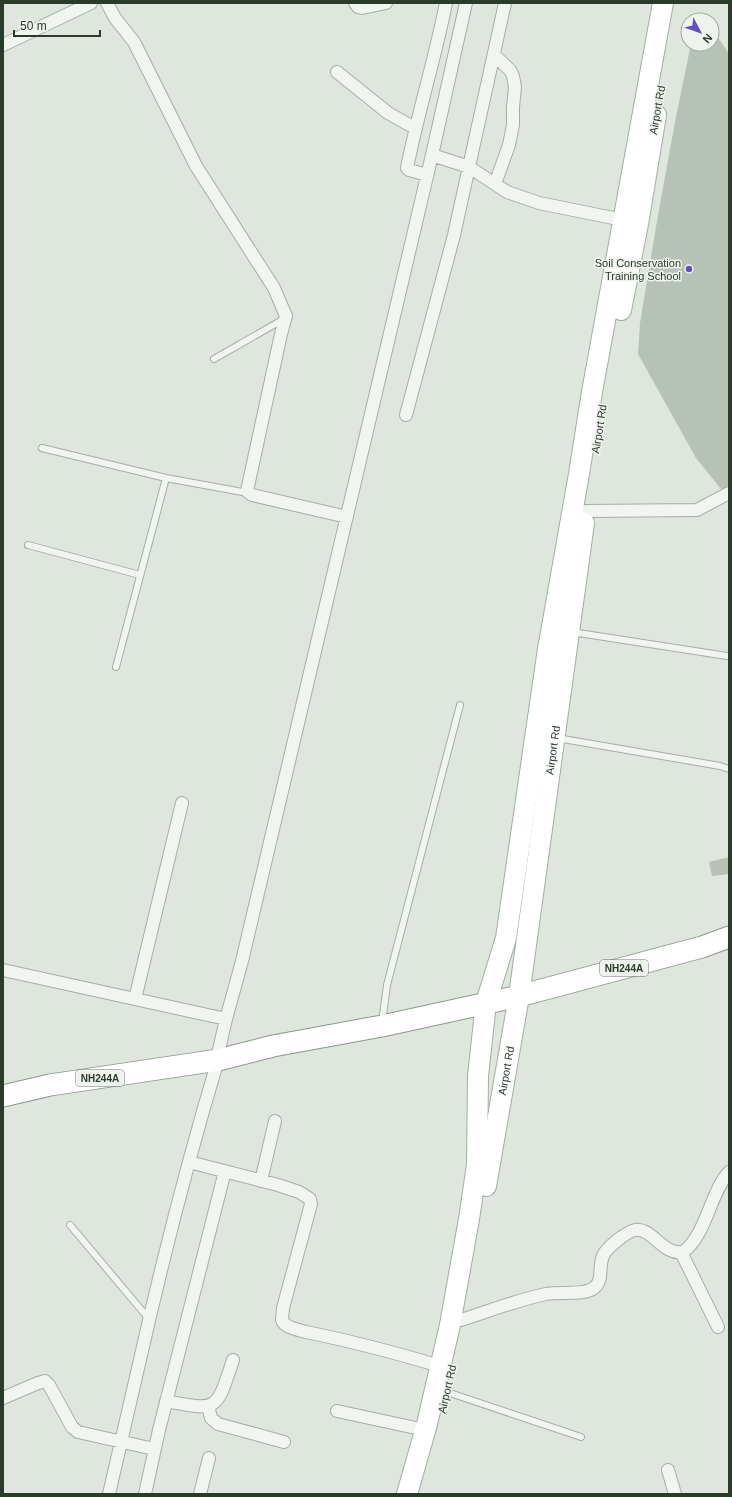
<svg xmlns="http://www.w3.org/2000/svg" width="732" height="1497" font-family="Arial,sans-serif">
	<rect width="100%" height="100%" fill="#dee6de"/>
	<path fill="#b6c2b6" d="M712,28L729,54V486L721,489L696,458L638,354L640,323L658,215L675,122L691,44H712Z
		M729,857V874L712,876L709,862Z"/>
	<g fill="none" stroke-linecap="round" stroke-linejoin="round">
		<defs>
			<path id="service" d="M214,359L284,319
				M42,448L166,478L248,493
				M28,545L140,575
				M572,632L727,656
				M116,667L166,478
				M557,738L720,766L729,769
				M382,1022L387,985L460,705
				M70,1225L149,1319
				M447,1392L581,1437"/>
			<path id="minor" d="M107,3L115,18L134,42L196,166L274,288L286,316L281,334L247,491L252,495L347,517
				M355,3L358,7L362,8L386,3
				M3,45L91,3
				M494,55L510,70L513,76L515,87L513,107V125L509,145L495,184
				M337,72L388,113L415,128
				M432,155L466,3
				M427,175L409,170L407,168C418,112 435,59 446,3
				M406,415L454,235L505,3
				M586,511L697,510L729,493
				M3,970L226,1019
				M135,999L182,803
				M189,1162L278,1185L299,1192L310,1199L311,1204L283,1308L282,1320C284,1327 298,1330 306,1332C351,1341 396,1353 440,1366
				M261,1181L275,1121
				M681,1252L718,1327
				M461,1320C489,1311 517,1300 546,1294C559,1291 584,1296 594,1288C604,1280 598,1267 603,1256C606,1248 626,1232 635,1230C652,1227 663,1256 683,1252C706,1236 710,1193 729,1172
				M3,1398L38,1383L45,1381L49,1385L72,1427L78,1432L154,1449
				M166,1401C219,1411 216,1411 233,1360
				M208,1406L211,1418L218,1424L284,1442
				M337,1411L425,1430
				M668,1470L675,1494
				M109,1494C119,1451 129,1408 139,1364C162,1262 188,1160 218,1060V1054L226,1019L242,961L432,155L469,167L507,192L539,203L623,220
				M145,1494L159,1430L225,1171
				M200,1494L209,1458"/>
			<g id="primary">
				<path d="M621,310L638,224L656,115"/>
				<path id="s1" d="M486,1186L519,996L584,523"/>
				<path d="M407,1494L427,1424L450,1325L469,1219L477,1165L478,1076L486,1003L506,938L548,649L579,474L592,392L663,3"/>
			</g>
			<path id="trunk" d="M3,1096L50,1085L218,1060L273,1046L382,1026L519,996L702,947L729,937"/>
		</defs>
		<use href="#service" stroke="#a4afa4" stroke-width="8"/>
		<use href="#minor" stroke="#a4afa4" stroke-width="14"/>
		<use href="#primary" stroke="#a0b09f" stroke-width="22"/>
		<use href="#trunk" stroke="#889b87" stroke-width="23"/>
		<use href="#service" stroke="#f0f5f0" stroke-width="6"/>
		<use href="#minor" stroke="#f0f5f0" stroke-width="12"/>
		<use href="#primary" stroke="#fff" stroke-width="20"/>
		<use href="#trunk" stroke="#fff" stroke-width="21"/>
	</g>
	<circle fill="#644fbe" stroke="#eef4ed" stroke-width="1.5" cx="689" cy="269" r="4"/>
	<g text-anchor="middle" stroke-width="3" stroke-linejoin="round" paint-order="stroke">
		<g fill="#eef4ed" stroke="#647264" stroke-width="1">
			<rect x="600" y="960" width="48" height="16" rx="3"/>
			<rect x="76" y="1070" width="48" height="16" rx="3"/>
		</g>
		<g font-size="10" font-weight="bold" fill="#293b29">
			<text x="624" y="972">NH244A</text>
			<text x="100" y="1082">NH244A</text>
		</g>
		<g font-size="11" fill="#293b29" stroke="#eef4ed">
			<text transform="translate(657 110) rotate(-80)" y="4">Airport Rd</text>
			<text transform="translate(599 429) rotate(-81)" y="4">Airport Rd</text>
			<text dy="4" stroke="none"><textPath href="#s1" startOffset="441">Airport Rd</textPath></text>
			<text dy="4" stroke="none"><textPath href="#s1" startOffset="117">Airport Rd</textPath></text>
			<text transform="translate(447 1389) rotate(-77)" y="4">Airport Rd</text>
		</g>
		<g font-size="11" fill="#293b29" stroke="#eef4ed" text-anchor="end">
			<text x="681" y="267">Soil Conservation<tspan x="681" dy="13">Training School</tspan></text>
		</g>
	</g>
	<rect width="732" height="1497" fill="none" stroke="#293b29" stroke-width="8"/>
	<g transform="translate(700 32) rotate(131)"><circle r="19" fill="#eef4ed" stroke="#9faa9f"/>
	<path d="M0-3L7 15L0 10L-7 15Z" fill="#644fbe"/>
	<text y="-6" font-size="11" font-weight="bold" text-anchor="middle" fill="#293b29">N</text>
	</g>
	<path d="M14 30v6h86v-6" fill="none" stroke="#293b29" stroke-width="2"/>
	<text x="20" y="30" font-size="12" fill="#293b29" stroke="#eef4ed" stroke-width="3" paint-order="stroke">50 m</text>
</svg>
